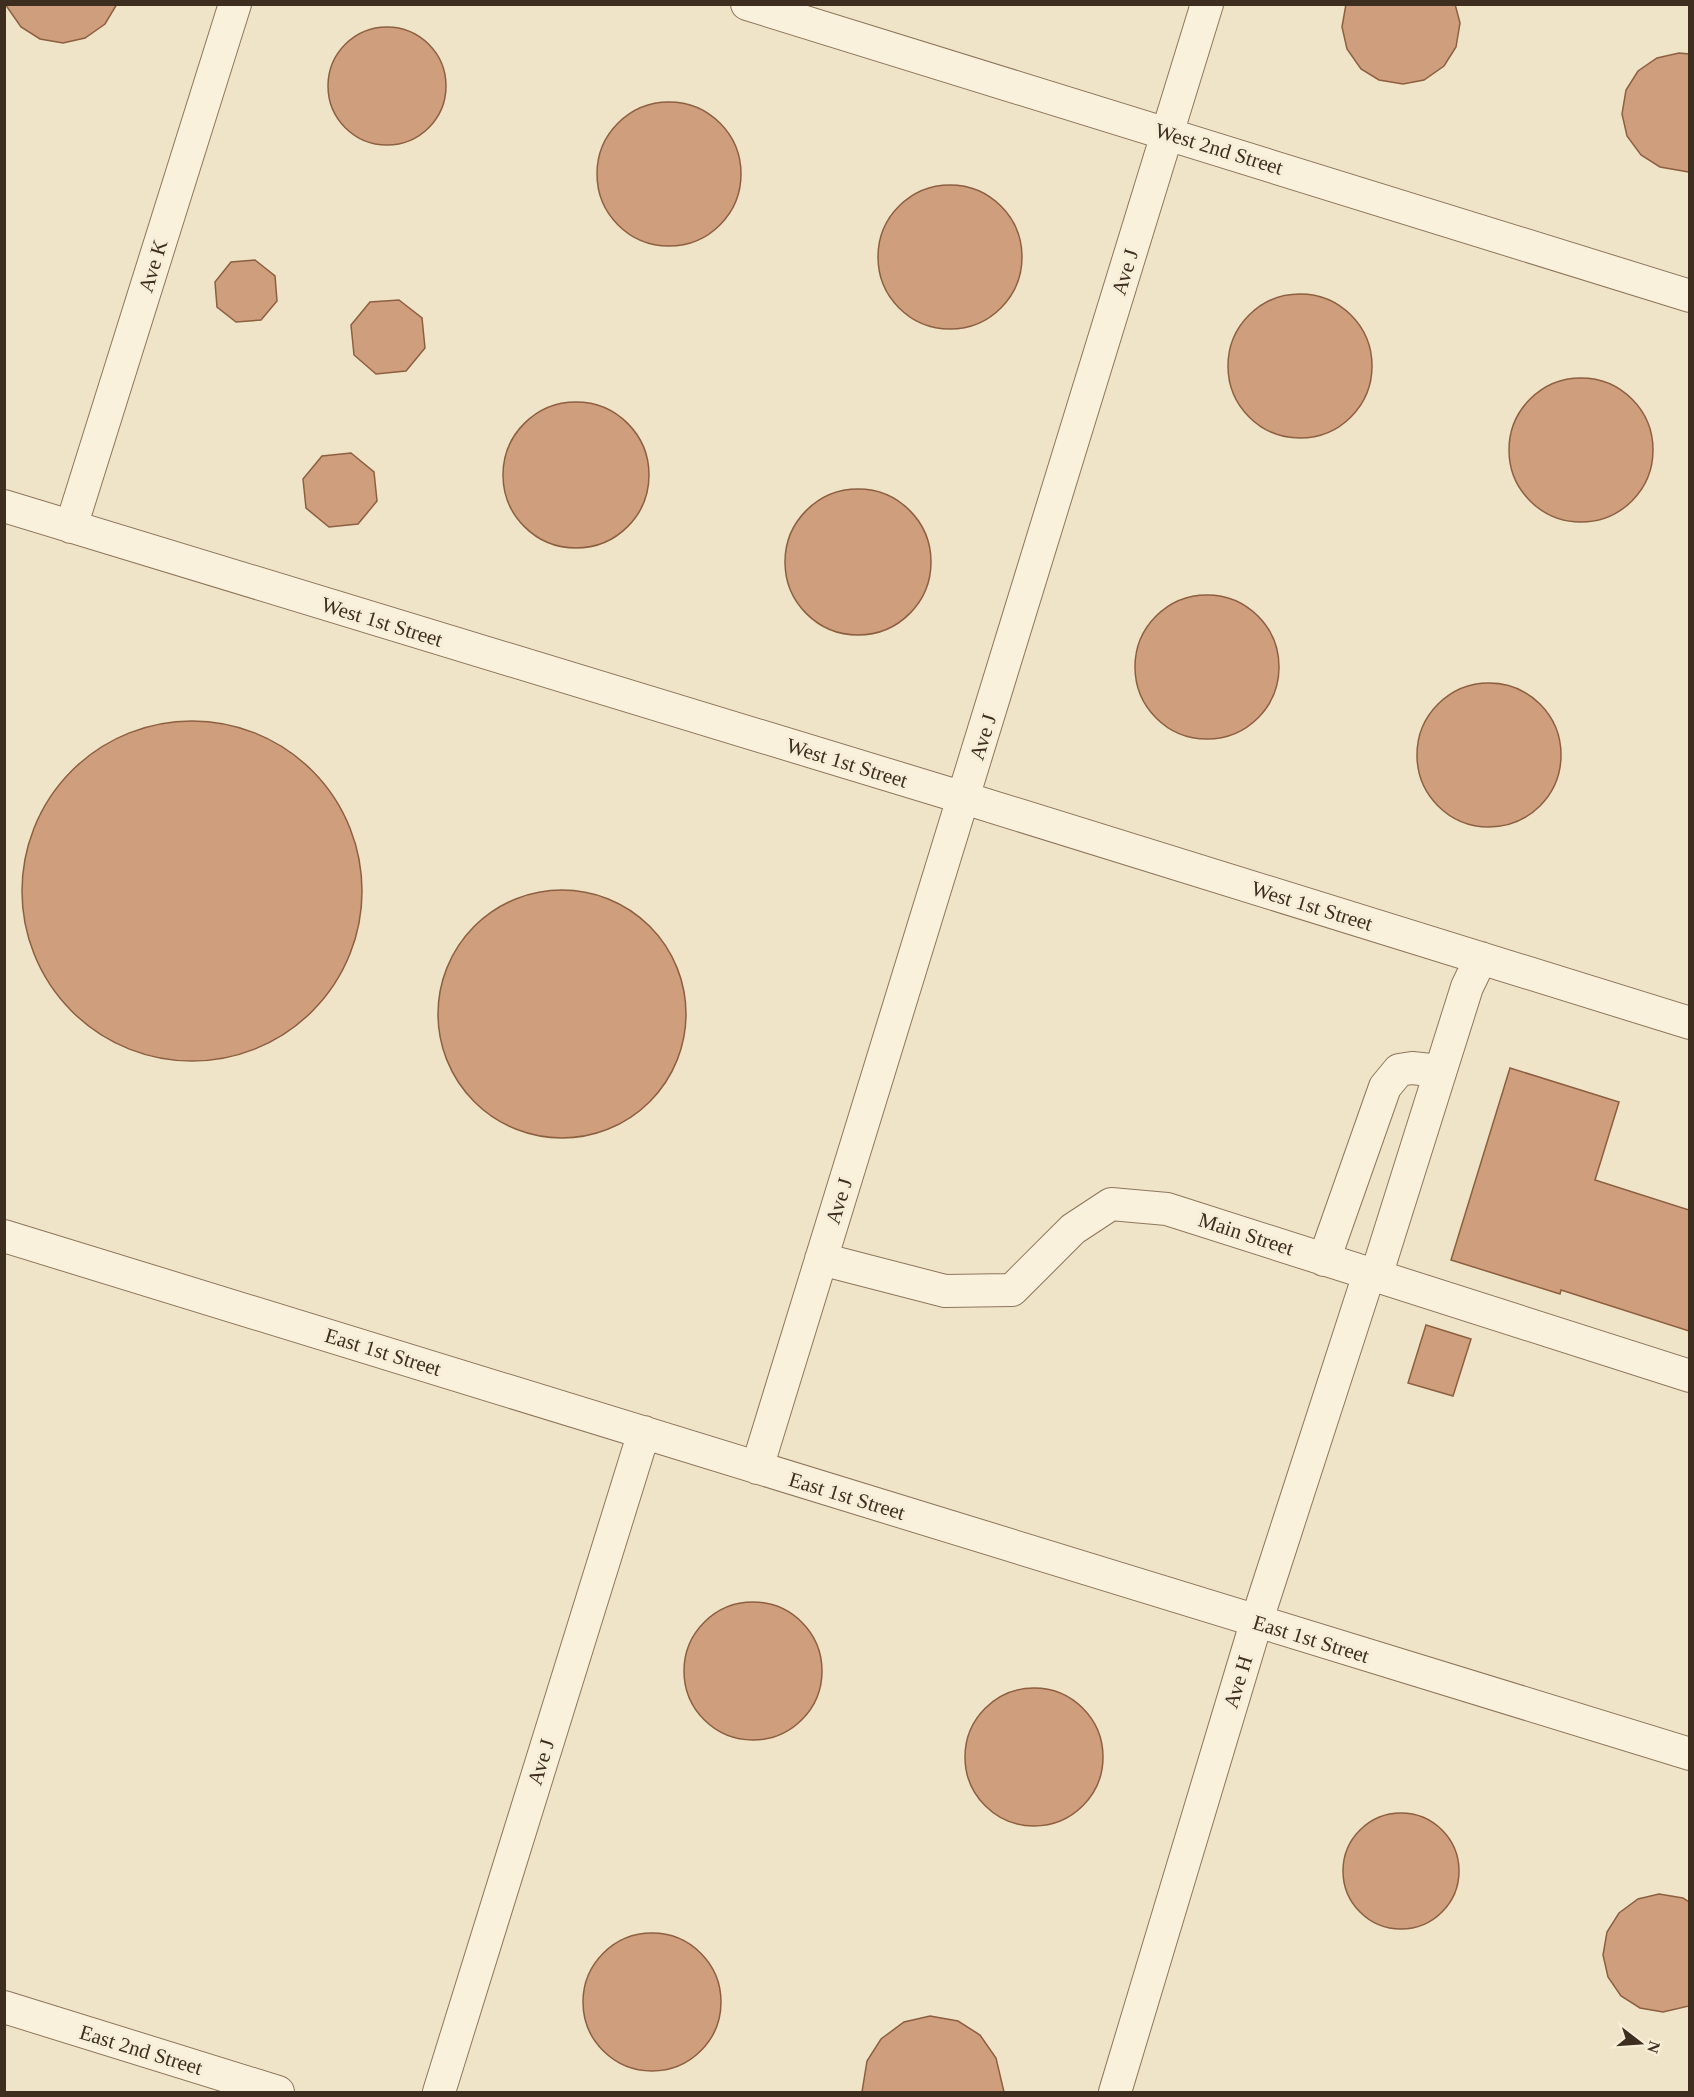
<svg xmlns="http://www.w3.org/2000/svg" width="1694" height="2097" font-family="Georgia,serif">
	<rect width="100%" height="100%" fill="#f0e4c8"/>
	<path fill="#cf9f7d" stroke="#8d5f41" stroke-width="1.5" d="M5,4H117L105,24L85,38L63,43L40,39L21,27Z
		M1346,4H1455L1460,23L1456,47L1444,66L1424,80L1403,84L1379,80L1361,69L1347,49L1342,27Z
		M328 86a59 59 0 1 1 118 0a59 59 0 1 1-118 0Z
		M1679,53L1689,54V172L1660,167L1641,155L1627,136L1622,114L1626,90L1638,71L1657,58Z
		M597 174a72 72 0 1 1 144 0a72 72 0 1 1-144 0Z
		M878 257a72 72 0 1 1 144 0a72 72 0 1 1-144 0Z
		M255,260L275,276L277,301L261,320L236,322L217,307L215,282L231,262Z
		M1228 366a72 72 0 1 1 144 0a72 72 0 1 1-144 0Z
		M399,300L422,318L425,348L406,371L376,374L354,355L351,325L370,302Z
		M1509 450a72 72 0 1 1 144 0a72 72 0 1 1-144 0Z
		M503 475a73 73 0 1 1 146 0a73 73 0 1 1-146 0Z
		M351,453L374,472L377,501L358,524L329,527L306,508L303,479L322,456Z
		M785 562a73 73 0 1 1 146 0a73 73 0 1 1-146 0Z
		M1135 667a72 72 0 1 1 144 0a72 72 0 1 1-144 0Z
		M1417 755a72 72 0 1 1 144 0a72 72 0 1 1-144 0Z
		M22 891a170 170 0 1 1 340 0a170 170 0 1 1-340 0Z
		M438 1014a124 124 0 1 1 248 0a124 124 0 1 1-248 0Z
		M1510,1068L1619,1102L1595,1180L1689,1210V1331L1561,1290L1560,1294L1451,1260Z
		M1426,1325L1471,1339L1453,1396L1408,1383Z
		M684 1671a69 69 0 1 1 138 0a69 69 0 1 1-138 0Z
		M965 1757a69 69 0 1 1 138 0a69 69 0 1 1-138 0Z
		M1343 1871a58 58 0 1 1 116 0a58 58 0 1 1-116 0Z
		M1659,1894L1683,1898L1689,1902V2006L1663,2012L1640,2008L1621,1996L1608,1977L1603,1955L1607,1932L1619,1913L1638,1899Z
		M583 2002a69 69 0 1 1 138 0a69 69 0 1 1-138 0Z
		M930,2016L958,2021L980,2035L996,2058L1004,2092H862L867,2061L881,2039L904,2022Z"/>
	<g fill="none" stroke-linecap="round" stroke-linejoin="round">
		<defs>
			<path id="minor" d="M747,4L1690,296
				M4,506L964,798L1690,1023
				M71,527L235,4
				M4,1236C566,1408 1127,1584 1690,1754
				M821,1259L945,1291L1012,1290L1073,1229L1111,1204L1167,1209L1690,1376
				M1324,1260L1385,1087L1399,1070L1412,1068L1440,1071
				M1376,1276L1467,987L1481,958
				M757,1468L1207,4
				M4,2007L278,2092
				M439,2092L644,1432
				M1115,2092L1256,1623L1369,1274"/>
		</defs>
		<use href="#minor" stroke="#8d765c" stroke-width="34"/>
		<use href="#minor" stroke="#faf1dc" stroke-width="32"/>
	</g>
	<g text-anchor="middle" stroke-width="6" stroke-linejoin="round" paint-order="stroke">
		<g font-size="21" fill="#3d2e20" stroke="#f7eed8">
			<text transform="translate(1219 149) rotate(17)" y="7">West 2nd Street</text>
			<text transform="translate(153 266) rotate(-73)" y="7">Ave K</text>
			<text transform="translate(1125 272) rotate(-73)" y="7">Ave J</text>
			<text transform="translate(382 622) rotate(17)" y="7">West 1st Street</text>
			<text transform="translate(983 737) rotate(-73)" y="7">Ave J</text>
			<text transform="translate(847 763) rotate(17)" y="7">West 1st Street</text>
			<text transform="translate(1312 906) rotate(17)" y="7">West 1st Street</text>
			<text transform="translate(839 1201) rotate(-73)" y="7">Ave J</text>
			<text transform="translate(1246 1234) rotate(18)" y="7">Main Street</text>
			<text transform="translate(383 1352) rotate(17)" y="7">East 1st Street</text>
			<text transform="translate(847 1496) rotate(17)" y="7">East 1st Street</text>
			<text transform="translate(1311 1639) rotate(17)" y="7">East 1st Street</text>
			<text transform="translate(1238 1682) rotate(-73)" y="7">Ave H</text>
			<text transform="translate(541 1762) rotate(-73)" y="7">Ave J</text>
			<text transform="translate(141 2050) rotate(17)" y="7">East 2nd Street</text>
		</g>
	</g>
	<rect width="1694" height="2097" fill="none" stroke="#3d2e20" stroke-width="12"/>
	<g transform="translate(1640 2043) rotate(107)" stroke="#f7eed8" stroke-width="4.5" paint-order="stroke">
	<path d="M0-4.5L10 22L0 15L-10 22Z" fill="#3d2e20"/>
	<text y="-9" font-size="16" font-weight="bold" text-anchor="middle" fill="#3d2e20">N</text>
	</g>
</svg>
